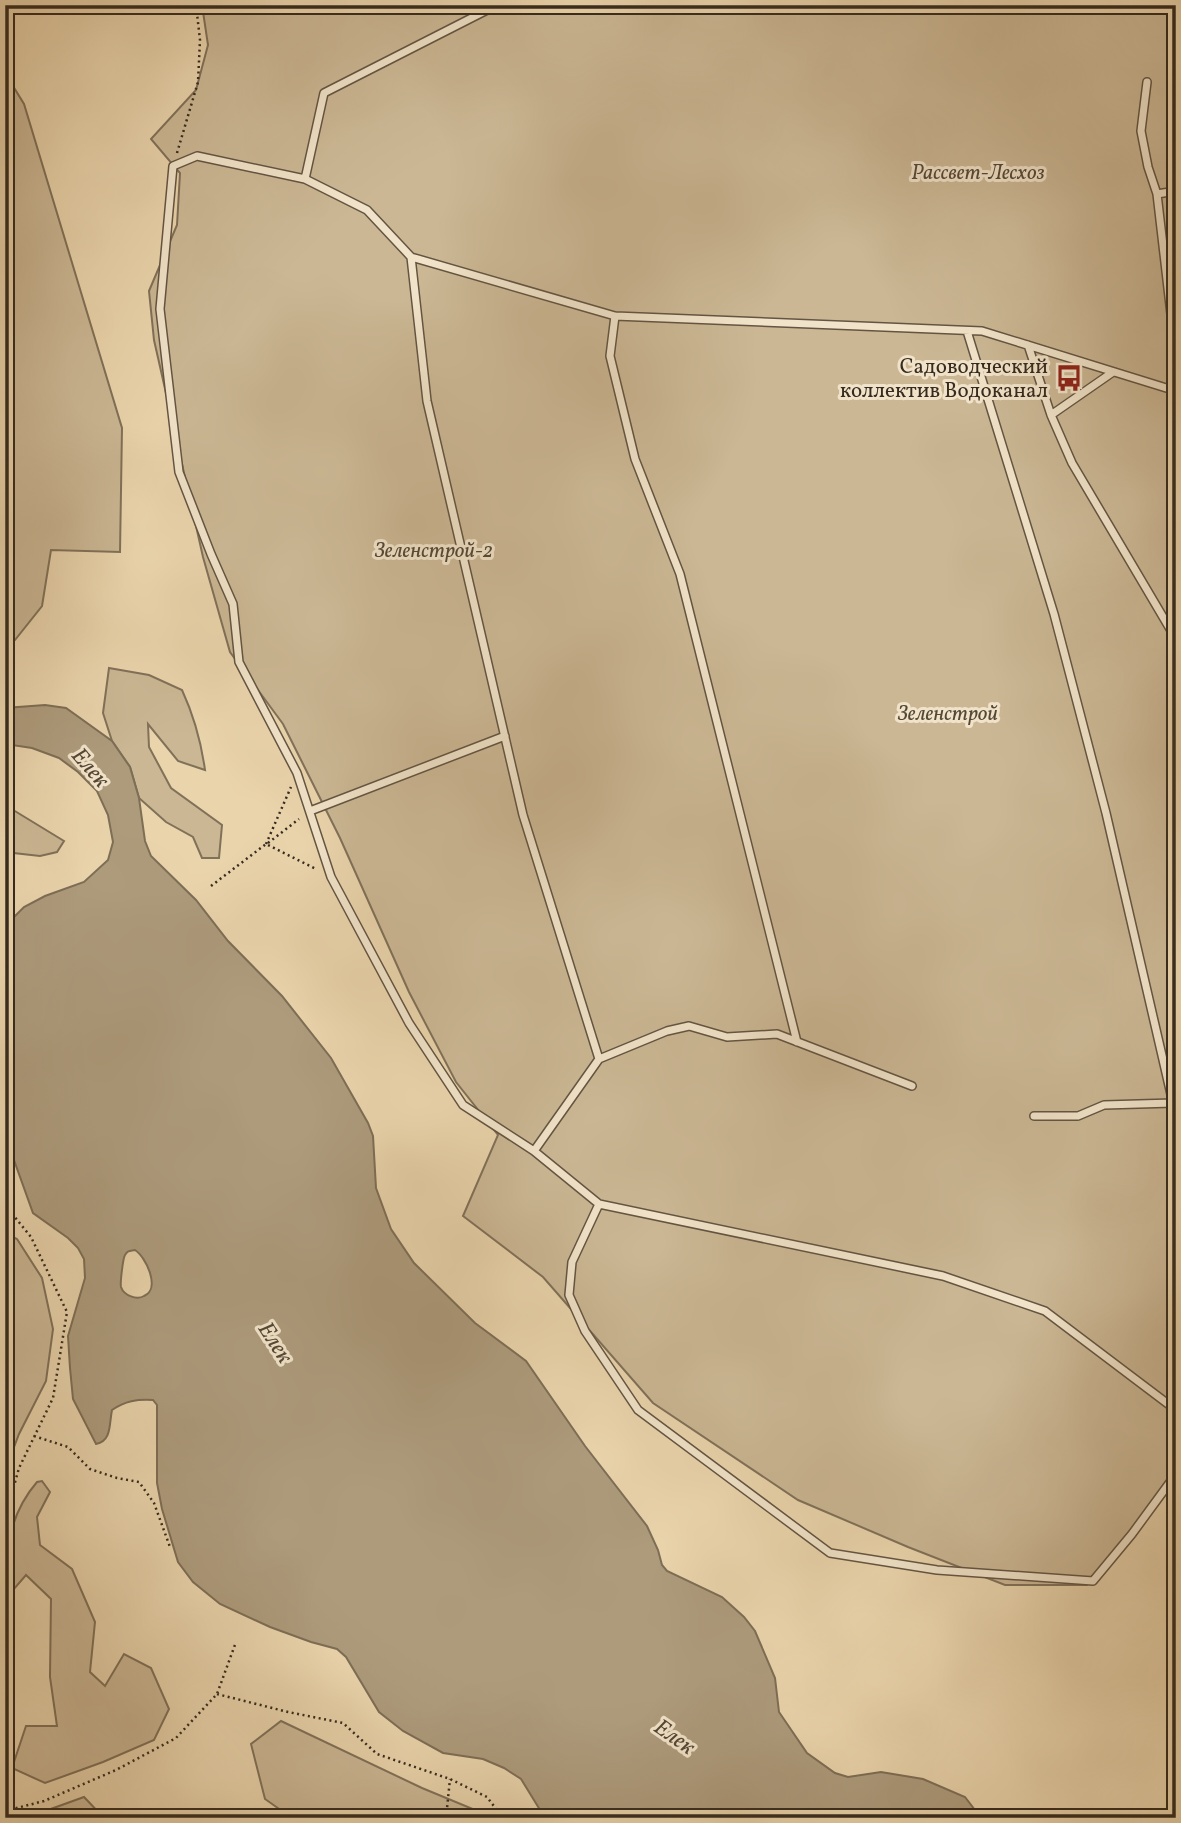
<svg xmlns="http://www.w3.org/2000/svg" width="1181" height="1823" font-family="Vollkorn,serif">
	<rect width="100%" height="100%" fill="#ead4ac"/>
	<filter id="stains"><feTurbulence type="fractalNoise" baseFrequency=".00286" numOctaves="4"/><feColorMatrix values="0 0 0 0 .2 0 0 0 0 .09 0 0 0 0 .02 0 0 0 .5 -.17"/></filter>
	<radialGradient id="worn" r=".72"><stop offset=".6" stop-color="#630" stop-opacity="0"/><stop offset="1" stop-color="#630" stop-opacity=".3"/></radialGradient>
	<path fill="#cbb794" stroke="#807159" stroke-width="2" d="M202,5H1176V1475L1087,1585H1005L908,1547L798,1500L653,1403L543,1277L463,1216L498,1135L456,1082L409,992L340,838L283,724L230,652L203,557L154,340L149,291L177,225L180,173L151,139L196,90L208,45Z
		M5,73L24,104L122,428L120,552L51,550L42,606L15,640L5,638Z
		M109,668L149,675L182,690C194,716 201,741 205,770L178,761L148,724L149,747L171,788L222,825L219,858H202L193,837L166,822L139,798L130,767L112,741L103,713Z
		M5,805L64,841L57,852L40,856L5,852Z
		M5,1233L17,1239L42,1278L53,1329L46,1381L19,1434L5,1471Z
		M42,1481L50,1492L37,1517L40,1545L72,1569L95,1622L90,1672L105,1686L124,1654L151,1668L169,1709L154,1740L103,1762L45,1783L12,1768L26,1726H57L50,1677L51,1599L26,1575L14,1589L5,1587C5,1548 11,1512 37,1482Z
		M281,1721L422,1788L480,1812L482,1818H292L265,1799L251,1744Z
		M84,1797L104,1818H34L48,1810Z"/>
	<path fill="#ad9b7c" stroke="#7d6e56" stroke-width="2" fill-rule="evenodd" d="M45,705L66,708L112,741L130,767L139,798L145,841L151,856L196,900L228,941L282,996L331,1058L368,1123L373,1136L376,1188L391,1229L414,1263L475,1323L526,1361L585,1446L647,1526L658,1550L662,1565L667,1571L722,1597L744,1617L755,1631L775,1678L779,1712L807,1753L835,1773L848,1777L881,1772L923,1779L965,1797L981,1818H545L521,1779L504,1768L483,1759L443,1753L403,1731L379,1712L346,1657L337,1649L311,1642L270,1627L220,1604L193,1582L178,1562L162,1509L157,1483V1405L153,1400C137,1399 125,1401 112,1410C109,1424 112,1441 96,1444L73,1399L70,1368L68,1336L85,1278L84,1259L78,1248L68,1238L33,1213L5,1135V926L24,907L45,896L84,882L108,860L113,842L108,815L97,791L78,772L59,758L32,748L5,744V708ZM135,1250C146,1257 161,1289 144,1296C137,1300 124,1296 121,1287C120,1283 123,1258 125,1255C128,1250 130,1251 135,1250Z"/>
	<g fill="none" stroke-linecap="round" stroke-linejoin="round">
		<defs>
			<path id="lane" d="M1147,82L1141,131L1148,167L1157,194L1176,191
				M305,179L324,93L497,5
				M1157,194L1176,357
				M411,257L367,210L305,179L197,156L173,166L160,309L179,472L211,554L233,604L239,662L297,773L331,877L409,1023L463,1105L534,1151
				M615,316L610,356L635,459L680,574L797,1042
				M967,331L1054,614L1106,813L1173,1103
				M1028,345L1051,415L1072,463L1176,639
				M1176,391L982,331L615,316L411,257L427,401L523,815L599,1059L534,1151L599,1204L943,1276L1045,1311L1176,1410
				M1051,415L1113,372
				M310,811L505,736
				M599,1059L667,1031L689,1026L727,1037L777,1034L912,1086
				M1034,1116H1078L1104,1105L1173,1103L1175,1106
				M599,1204L572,1262L569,1295L585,1331L638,1410L830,1553L937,1570L1093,1581L1132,1534L1176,1474"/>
		</defs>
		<use href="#lane" stroke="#635542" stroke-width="10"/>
		<path stroke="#362b1e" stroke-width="2.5" stroke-dasharray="2 3.5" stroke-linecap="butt" d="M177,153L198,82L200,40L196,5
			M268,843L299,819
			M266,844L291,787
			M211,886L266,844L316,869
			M5,1205L31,1237L67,1312L53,1398L19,1468L5,1518
			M34,1436L68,1447L90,1469L117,1478L139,1482L154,1503L170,1547
			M217,1694L288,1712L343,1723L377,1754L450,1779L487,1797L503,1818
			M5,1811L44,1801L116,1770L176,1738L217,1694L236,1642
			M446,1818L450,1779"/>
		<use href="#lane" stroke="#f1e3c9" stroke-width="7"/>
	</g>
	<defs>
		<symbol id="bus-bare" viewBox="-9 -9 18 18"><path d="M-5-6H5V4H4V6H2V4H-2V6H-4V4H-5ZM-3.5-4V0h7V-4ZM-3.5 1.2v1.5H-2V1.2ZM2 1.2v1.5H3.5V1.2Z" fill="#8f2418" stroke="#f1e3c9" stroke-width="2.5" paint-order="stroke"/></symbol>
	</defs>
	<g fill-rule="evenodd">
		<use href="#bus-bare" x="1050" y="359" width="38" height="38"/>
	</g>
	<g text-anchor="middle" stroke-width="6" stroke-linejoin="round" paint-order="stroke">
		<g font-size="21" font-style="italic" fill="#544736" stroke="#f1e3c9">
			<text x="978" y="179">Рассвет-Лесхоз</text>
			<text x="434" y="557">Зеленстрой-2</text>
			<text x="948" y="720">Зеленстрой</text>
		</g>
		<g font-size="21" fill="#362b1e" stroke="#f1e3c9" text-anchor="end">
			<text x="1048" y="373">Садоводческий<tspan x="1048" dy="24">коллектив Водоканал</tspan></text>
		</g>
		<g font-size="23" font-style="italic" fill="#544736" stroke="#f1e3c9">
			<text transform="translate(91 767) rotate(49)" y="8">Елек</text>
			<text transform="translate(276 1342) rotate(57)" y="8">Елек</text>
			<text transform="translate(675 1736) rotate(35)" y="8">Елек</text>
		</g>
	</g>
	<rect width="1181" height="1823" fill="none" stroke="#ead4ac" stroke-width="28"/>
	<rect x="7" y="7" width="1167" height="1809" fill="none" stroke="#362b1e" stroke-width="3.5"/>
	<rect x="14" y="14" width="1153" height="1795" fill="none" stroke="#362b1e" stroke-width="2"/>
	<rect width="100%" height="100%" filter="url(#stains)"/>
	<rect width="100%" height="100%" fill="url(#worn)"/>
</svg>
